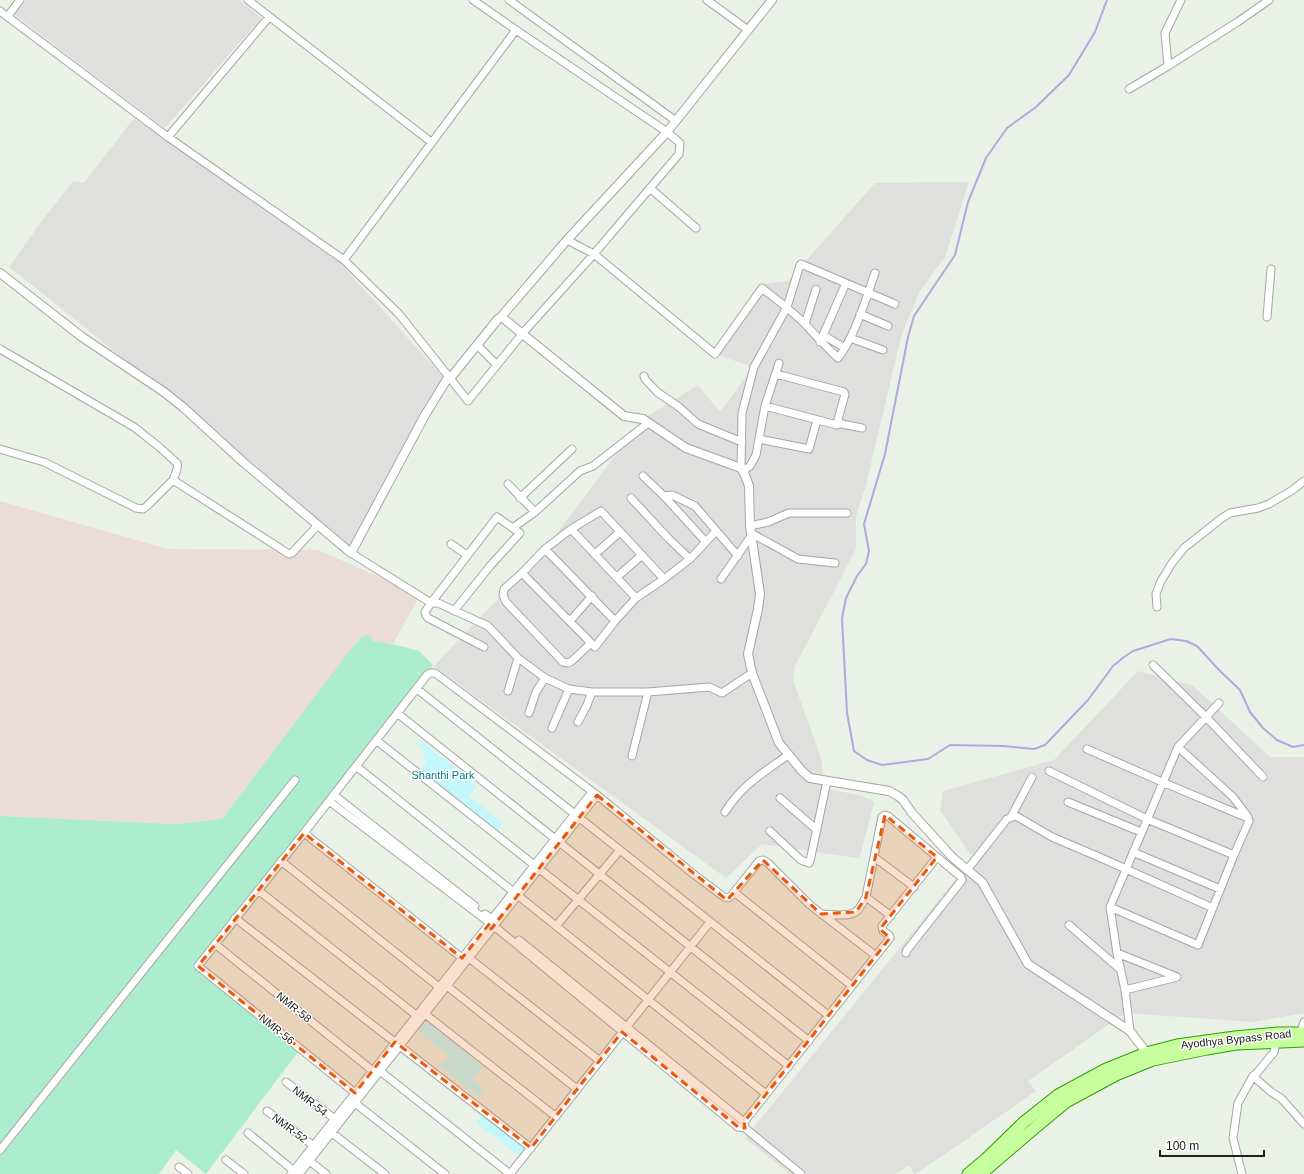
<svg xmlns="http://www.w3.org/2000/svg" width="1304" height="1174" font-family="Helvetica,sans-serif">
	<rect width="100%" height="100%" fill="#eaf1e7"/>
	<path fill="#dfdfde" d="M27,0H239L261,18L165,128L15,15Z
		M134,118L340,263L444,378L386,478L350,546L233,447L37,289L9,267L41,222L73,181L84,183Z
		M969,182L945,257L920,291L902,333L866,485L856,516V549L795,666L793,680L821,758L825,788L862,796L874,802L860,856L857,858L762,844L726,878L434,666L545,549L643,419L698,385L720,412L753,367L715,354L763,284L788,281L875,183Z
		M1138,671L1192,685L1270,757H1304V1013L1254,1022L1125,1013L1028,1081L1036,1091L916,1174H914L909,1165L896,1174H790L745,1138L973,858L940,810L943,791L1054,760Z"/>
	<path fill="#ebdcd9" d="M0,501L168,549L318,550L420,595L393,644L380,643L372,639H360L356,645L354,646L222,819L175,824L0,816Z"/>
	<path fill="#abedce" d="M365,635H369L374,641L401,646L419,651L433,665L195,966L298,1052L206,1174L176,1150L159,1174H0V816L175,824L222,819L354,645H356L360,639Z"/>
	<path fill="#c3f7fc" d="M419,739L477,786L469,796L503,823L495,833L419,772L427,762L425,760L426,758L422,755L425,752L420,748L421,746L417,743Z
		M425,1018L484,1067L473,1078L484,1089L479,1097L439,1066L448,1056L416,1029Z
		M486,1111L531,1148L522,1158L476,1123Z"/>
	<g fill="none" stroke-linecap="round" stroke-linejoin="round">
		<path stroke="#b4a6e0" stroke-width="2" d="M1107,0L1095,32L1069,75L1036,107L1007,128L986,158L968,202L955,255L914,316L908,337L885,454L864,524L869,551L866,564L857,576L846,598L842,618L847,713L854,751L867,760L882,765L928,759L950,745L1004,746L1034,749L1045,745L1088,700L1113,666L1124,657L1133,651L1171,639L1186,641L1197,646L1218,669L1240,690L1250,712L1263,728L1277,740L1293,747L1304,745"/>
		<defs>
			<path id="minor" d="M248,0L431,142
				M509,0L676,121
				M707,0L748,30
				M0,11L168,137L344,260L399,314L468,401L522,334L594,254L679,154L680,143L667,132L516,30L473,0
				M8,16L20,0
				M1168,66L1239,21L1269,0
				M1129,89L1168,66L1165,33L1181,0
				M168,137L269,17
				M651,189L696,228
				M567,240L594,254L715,354L762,288C777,300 792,311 805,324C816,336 826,347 838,358C856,334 865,301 875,273
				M344,260L516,30
				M860,314L888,326
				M1267,317L1271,269
				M805,324L816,289
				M823,335L845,348
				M850,338L883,350
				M820,342L846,283
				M477,345L497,365
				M0,349L134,427L158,446L177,463C179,469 175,474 173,480
				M776,374L844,392L845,394L837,423L862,428
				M644,376L645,379L657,392L679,407L698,424L742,442
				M765,406L837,425V423
				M759,439L809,449L817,420
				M0,449L44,462L136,508L143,509L147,506L173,480L289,554L292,553L318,525
				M741,468L742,413L754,367L787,307L800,265L801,264L895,304
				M743,471L750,466L756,455L765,406L779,363
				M643,476L664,496L705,541
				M508,484L535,512
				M664,496L672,495L695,506L738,556
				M520,498L572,449
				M631,498L668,538L690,559
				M750,526L768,522L789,513H847
				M514,527L535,512L580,471L593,466L648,423
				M571,529L636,598
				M751,533L798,559L835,563
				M451,544L467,555
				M545,549L615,621
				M351,553L431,603H438L488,626L518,658L545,678L569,689L592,692H648L709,687L722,693L752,673
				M595,554L620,532
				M522,573L504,589L503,595L506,602L563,662L568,663L572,661L591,643
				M617,577L642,555
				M664,579L636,598L615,621L595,647L522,573L545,549L571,529L601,511L664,579L690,559L716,531
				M721,579L751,536
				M1157,607L1156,594L1161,581L1172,563L1184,548L1222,518L1230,513L1258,508L1269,504L1291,491L1304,481
				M454,611L490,566L520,533L497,517L431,603L425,612L426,615L428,618L484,647
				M570,621L592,596
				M1153,665L1206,717L1263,777
				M417,689L828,1015
				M508,691L518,658
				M397,713L809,1041
				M529,713L536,692L545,678
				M578,722L587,705L592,692
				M552,728L569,689
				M376,740L789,1066
				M1178,747L1233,797L1248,817
				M1087,749L1162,782L1248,818L1249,821L1234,855
				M632,756L648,692
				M356,766L766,1094
				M1049,771L1147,819L1234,855L1198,945L1110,907
				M334,795L475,906
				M780,798L817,830
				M1068,802L1141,832
				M725,812C742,785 763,773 788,755
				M1011,817L1032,777
				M770,831L801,860L809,863L810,861L827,781
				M304,833L462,958
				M1133,852L1220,889
				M874,857L914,887
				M281,861L439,987
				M967,870L1007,819L1016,816L1052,837L1099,857L1213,908
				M258,890L416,1015
				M734,892L852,986
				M485,914L492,919L592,792
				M821,914C831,914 849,918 857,911C861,907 863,902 866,897
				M891,916L866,897L882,817L885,815L888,816L961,877L962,880L907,950L906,953
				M235,918L531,1148
				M497,922L597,795
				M1069,925L1121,970
				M556,926L620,850
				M519,940L744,1122L745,1126
				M215,944L373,1071
				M1117,953L1177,977L1125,990
				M469,958L600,1061
				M447,986L577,1089
				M425,1014L555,1116
				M1130,1031L1125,990L1117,953L1110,907L1178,747L1219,703
				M1301,1033L1304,1022
				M380,1071L510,1174
				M1253,1076L1271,1092L1281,1098L1304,1124
				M286,1082L335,1119
				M360,1097L198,966L304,833L427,675L430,673H435L597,795L692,873L724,897L728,898L731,896L759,861L763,860L767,862L810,905L876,956
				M355,1103L445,1174
				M267,1111L314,1146
				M744,1122L890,938L889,935L883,931L882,926L937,857
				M248,1133L294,1171
				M332,1133L385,1174
				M0,1150L295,780
				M306,1158L326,1174
				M226,1160L244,1174
				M179,1167L188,1174
				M291,1174L490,923L329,801
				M299,1174L494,926L738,1127L745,1128L801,1174
				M510,1174L710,922
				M1242,1174L1233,1138L1238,1103L1253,1076L1256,1074L1274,1052L1277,1039"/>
			<path id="tertiary" d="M0,273L82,337L164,392L184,408L243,462L351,553L425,415L449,376H452L498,319L501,317L567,240L667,132L772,0
				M501,317L504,319L624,416L643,419L686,448L741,468L745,475L749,486L750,526L760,594L758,609L748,654L752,673L779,743L802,771L810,778L889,791L898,796L903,800L912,813L952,857L982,882L1028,964L1130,1031L1149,1056"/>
			<path id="primary" d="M968,1174L986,1159L1024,1122L1058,1095L1106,1069L1146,1053L1177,1045L1235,1037L1278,1033H1304
				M981,1174L1037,1126L1066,1102L1116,1075L1153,1060L1207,1049L1236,1044L1304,1041"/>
		</defs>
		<use href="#minor" stroke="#a5a5a5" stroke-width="9"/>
		<use href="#tertiary" stroke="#a5a5a5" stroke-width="10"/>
		<use href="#primary" stroke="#329d00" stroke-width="13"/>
		<use href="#minor" stroke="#fff" stroke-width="7"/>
		<use href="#tertiary" stroke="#fff" stroke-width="8"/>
		<use href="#primary" stroke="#c7ff9e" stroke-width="11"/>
	</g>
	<path fill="#e8590c" fill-opacity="0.2" stroke="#e8590c" stroke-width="3" stroke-dasharray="8 5" stroke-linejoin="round" d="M597,795L727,900L763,860L821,914L856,912L866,897L885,815L937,857L880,929L890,938L744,1122L745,1128L738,1127L622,1032L531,1148L395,1042L355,1093L198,966L304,833L462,958L490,923L491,929Z"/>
	<g text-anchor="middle" stroke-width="3" stroke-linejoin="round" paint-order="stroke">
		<g font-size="11" fill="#077a86" stroke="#fff">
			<text x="443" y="779">Shanthi Park</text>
		</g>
		<g font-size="11" fill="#212121" stroke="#fff">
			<text transform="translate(294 1007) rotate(39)" y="4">NMR-58</text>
			<text transform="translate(277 1029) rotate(39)" y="4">NMR-56</text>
			<text transform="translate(1236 1039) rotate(-6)" y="4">Ayodhya Bypass Road</text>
			<text transform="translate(310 1101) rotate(38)" y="4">NMR-54</text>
			<text transform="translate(290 1128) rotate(37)" y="4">NMR-52</text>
		</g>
	</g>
	<path d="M1160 1150v6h104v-6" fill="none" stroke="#212121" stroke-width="2"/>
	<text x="1166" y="1150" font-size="12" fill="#212121" stroke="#ffffff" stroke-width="3" paint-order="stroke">100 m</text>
</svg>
